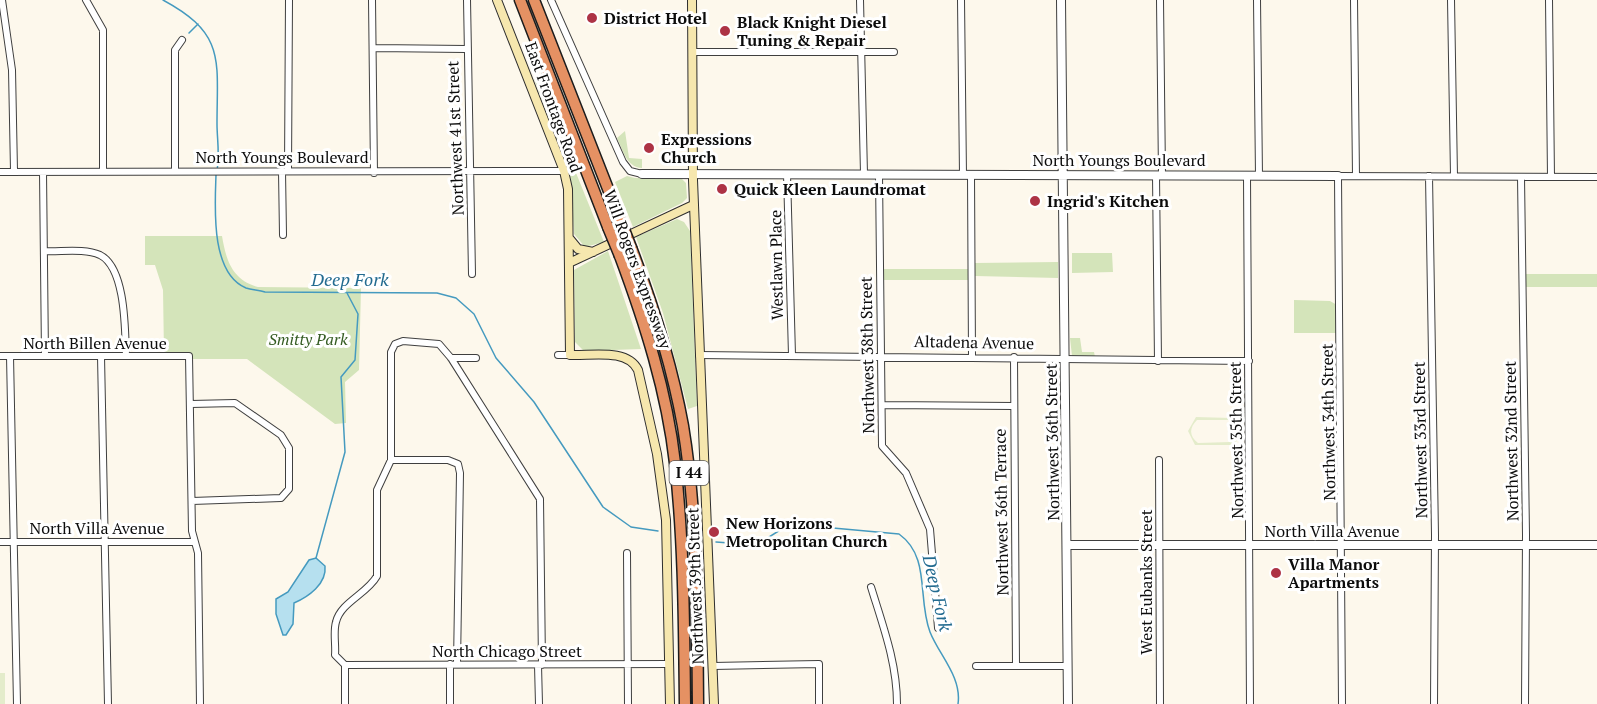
<svg xmlns="http://www.w3.org/2000/svg" width="1597" height="704" font-family="'PT Serif',serif">
	<rect width="100%" height="100%" fill="#fdf8ec"/>
	<path fill="#d4e4ba" d="M534,79H538L604,242L585,247L574,234L570,172Z
		M625,131L629,158L642,159V168C626,167 623,150 617,138Z
		M627,176L635,178H681L686,183L687,198L682,203L633,227L615,182Z
		M677,219L684,222L690,231L697,406L688,409L663,313L636,237Z
		M145,236H222C226,260 232,280 258,287L361,288L359,370L345,382L346,423L335,424L247,359H192V353H164L163,290L155,265H145Z
		M608,251L641,349L584,351L575,342L574,270Z
		M1072,253H1112L1113,272L1072,273Z
		M1058,262V278L975,276V263Z
		M884,269H968V280H884Z
		M1525,274H1597V287H1526Z
		M1294,300L1330,301L1337,305L1338,333H1294Z
		M1070,338H1080L1082,352H1094L1095,357L1072,356Z"/>
	<path fill="#e4eccb" fill-rule="evenodd" d="M1196,417L1231,418L1239,426V439L1232,445H1195L1188,431ZM1230,420L1238,428L1235,437L1230,442L1198,443C1189,436 1189,428 1197,420Z
		M0,673H5V704H0Z"/>
	<path fill="#b6e0ef" stroke="#459abf" stroke-width="1.5" d="M316,558L325,566C327,584 308,597 294,603L293,624L286,635H283L276,614V599L288,592L309,560Z"/>
	<g fill="none" stroke-linecap="round" stroke-linejoin="round">
		<path stroke="#459abf" stroke-width="1.5" d="M163,0C226,34 217,60 217,124C217,139 220,155 217,170
			M189,33L198,24
			M216,175C215,206 210,273 246,288C252,290 259,290 265,292L437,293L456,298L474,314L496,358L534,402L603,507L631,527L658,531
			M716,542L756,545L785,527L800,525L899,534C931,557 917,598 930,632C939,655 962,677 958,704
			M316,558L345,452L341,377L355,360L358,314L347,293"/>
		<defs>
			<path id="minor" d="M2,0L12,70L14,171
				M86,0L103,30V172
				M372,0L374,173
				M467,0L472,274
				M551,0L623,162L630,171L642,174
				M860,0L864,174
				M961,0L963,175
				M1160,0L1162,175
				M1257,0L1259,176
				M1354,0L1356,176
				M1451,0L1454,176
				M1549,0L1551,177
				M374,48L466,49
				M692,52H894
				M175,171V50L182,40
				M282,171L283,235
				M288,171L289,0
				M0,172L564,171
				M43,172L45,356
				M787,174L792,355
				M879,175L882,446L906,473L930,529L938,628
				M971,175L972,357
				M1156,175L1158,361
				M1247,176L1250,704
				M1429,176L1435,535L1434,704
				M1521,177L1526,535L1525,704
				M44,251C61,252 84,248 100,255C126,268 125,331 126,356
				M558,355H570
				M699,355L1249,361
				M0,356H189L192,531L198,553L200,704
				M10,356L17,704
				M101,356L108,704
				M1014,357L1016,666
				M451,358H476
				M191,404L235,403L281,435L289,448V489L281,498L192,501
				M883,405L1014,406
				M391,460H448L458,464L460,473L457,664
				M1159,460L1160,704
				M0,542H194
				M627,553L628,704
				M871,587C883,626 897,663 897,704
				M345,665L670,664
				M538,665L539,704
				M713,666L819,664V704
				M976,666H1068
				M345,704V665L335,655C336,645 333,632 336,622C341,602 367,594 377,576V490L391,460V352L395,344L403,341L439,344L451,358L540,499L542,665
				M450,704V664
				M1342,704L1338,176L1597,177"/>
			<path id="tertiary" d="M1061,0L1068,704
				M642,174L1338,176
				M1067,545H1597"/>
			<path id="secondary" d="M497,0L564,171L568,189L570,355C592,356 627,348 638,370L657,454L666,520L670,704
				M692,0L693,180L714,704
				M569,238L578,249L593,252
				M569,263L693,205"/>
			<path id="motorway" d="M520,0L608,227
				M534,0L621,222
				M632,250C654,308 672,365 683,426C698,517 697,611 698,704
				M620,256C645,323 667,392 675,463C684,543 684,624 685,704"/>
		</defs>
		<use href="#minor" stroke="#3f3f3f" stroke-width="8"/>
		<use href="#tertiary" stroke="#3f3f3f" stroke-width="10"/>
		<use href="#secondary" stroke="#2e2e2e" stroke-width="10"/>
		<use href="#motorway" stroke="#1d1d1d" stroke-width="13"/>
		<use href="#minor" stroke="#fff" stroke-width="6"/>
		<use href="#tertiary" stroke="#fff" stroke-width="8"/>
		<use href="#secondary" stroke="#f6e7ae" stroke-width="8"/>
		<use href="#motorway" stroke="#e59163" stroke-width="10"/>
		<defs>
			<path id="motorway-bridge" d="M621,222L632,250
				M608,227L620,256"/>
		</defs>
		<use href="#motorway-bridge" stroke="#1d1d1d" stroke-width="13" stroke-linecap="butt"/>
		<use href="#motorway-bridge" stroke="#e59163" stroke-width="10"/>
	</g>
	<g fill="#ad3345" stroke="#fff" stroke-width="2">
		<circle cx="592" cy="18" r="6"/>
		<circle cx="725" cy="31" r="6"/>
		<circle cx="649" cy="148" r="6"/>
		<circle cx="722" cy="189" r="6"/>
		<circle cx="1035" cy="201" r="6"/>
		<circle cx="714" cy="532" r="6"/>
		<circle cx="1276" cy="573" r="6"/>
	</g>
	<g text-anchor="middle" stroke-width="6" stroke-linejoin="round" paint-order="stroke">
		<rect fill="#fff" stroke="#555" stroke-width="1.5" x="669.5" y="461" width="39" height="24" rx="4.5"/>
		<g font-size="15" font-weight="bold" fill="#0c0c0c">
			<text x="689" y="478">I 44</text>
		</g>
		<g font-size="16" font-weight="bold" fill="#0c0c0c" stroke="#fff" text-anchor="start">
			<text x="604" y="24">District Hotel</text>
			<text x="737" y="28">Black Knight Diesel<tspan x="737" dy="18">Tuning &amp; Repair</tspan></text>
			<text x="661" y="145">Expressions<tspan x="661" dy="18">Church</tspan></text>
			<text x="734" y="195">Quick Kleen Laundromat</text>
			<text x="1047" y="207">Ingrid's Kitchen</text>
			<text x="726" y="529">New Horizons<tspan x="726" dy="18">Metropolitan Church</tspan></text>
			<text x="1288" y="570">Villa Manor<tspan x="1288" dy="18">Apartments</tspan></text>
		</g>
		<g font-size="16" fill="#0c0c0c" stroke="#fff">
			<text transform="translate(554 107) rotate(70)" y="6">East Frontage Road</text>
			<text transform="translate(455 138) rotate(-92)" y="6">Northwest 41st Street</text>
			<text x="282" y="163">North Youngs Boulevard</text>
			<text x="1119" y="166">North Youngs Boulevard</text>
			<text transform="translate(776 265) rotate(-91)" y="6">Westlawn Place</text>
			<text transform="translate(638 269) rotate(70)" y="6">Will Rogers Expressway</text>
			<text transform="translate(974 342) rotate(1)" y="6">Altadena Avenue</text>
			<text x="95" y="349">North Billen Avenue</text>
			<text transform="translate(867 355) rotate(-91)" y="6">Northwest 38th Street</text>
			<text transform="translate(1328 422) rotate(-91)" y="6">Northwest 34th Street</text>
			<text transform="translate(1236 440) rotate(-91)" y="6">Northwest 35th Street</text>
			<text transform="translate(1420 440) rotate(-91)" y="6">Northwest 33rd Street</text>
			<text transform="translate(1511 441) rotate(-91)" y="6">Northwest 32nd Street</text>
			<text transform="translate(1052 442) rotate(-91)" y="6">Northwest 36th Street</text>
			<text transform="translate(1001 512) rotate(-91)" y="6">Northwest 36th Terrace</text>
			<text x="97" y="534">North Villa Avenue</text>
			<text x="1332" y="537">North Villa Avenue</text>
			<text transform="translate(1146 582) rotate(-90)" y="6">West Eubanks Street</text>
			<text transform="translate(695 586) rotate(-92)" y="6">Northwest 39th Street</text>
			<text x="507" y="657">North Chicago Street</text>
		</g>
		<g font-size="16" font-style="italic" fill="#355c23" stroke="#fff">
			<text x="308" y="345">Smitty Park</text>
		</g>
		<g font-size="18" font-style="italic" fill="#236b90" stroke="#fff">
			<text x="350" y="286">Deep Fork</text>
			<text transform="translate(937 593) rotate(77)" y="6">Deep Fork</text>
		</g>
	</g>
</svg>
